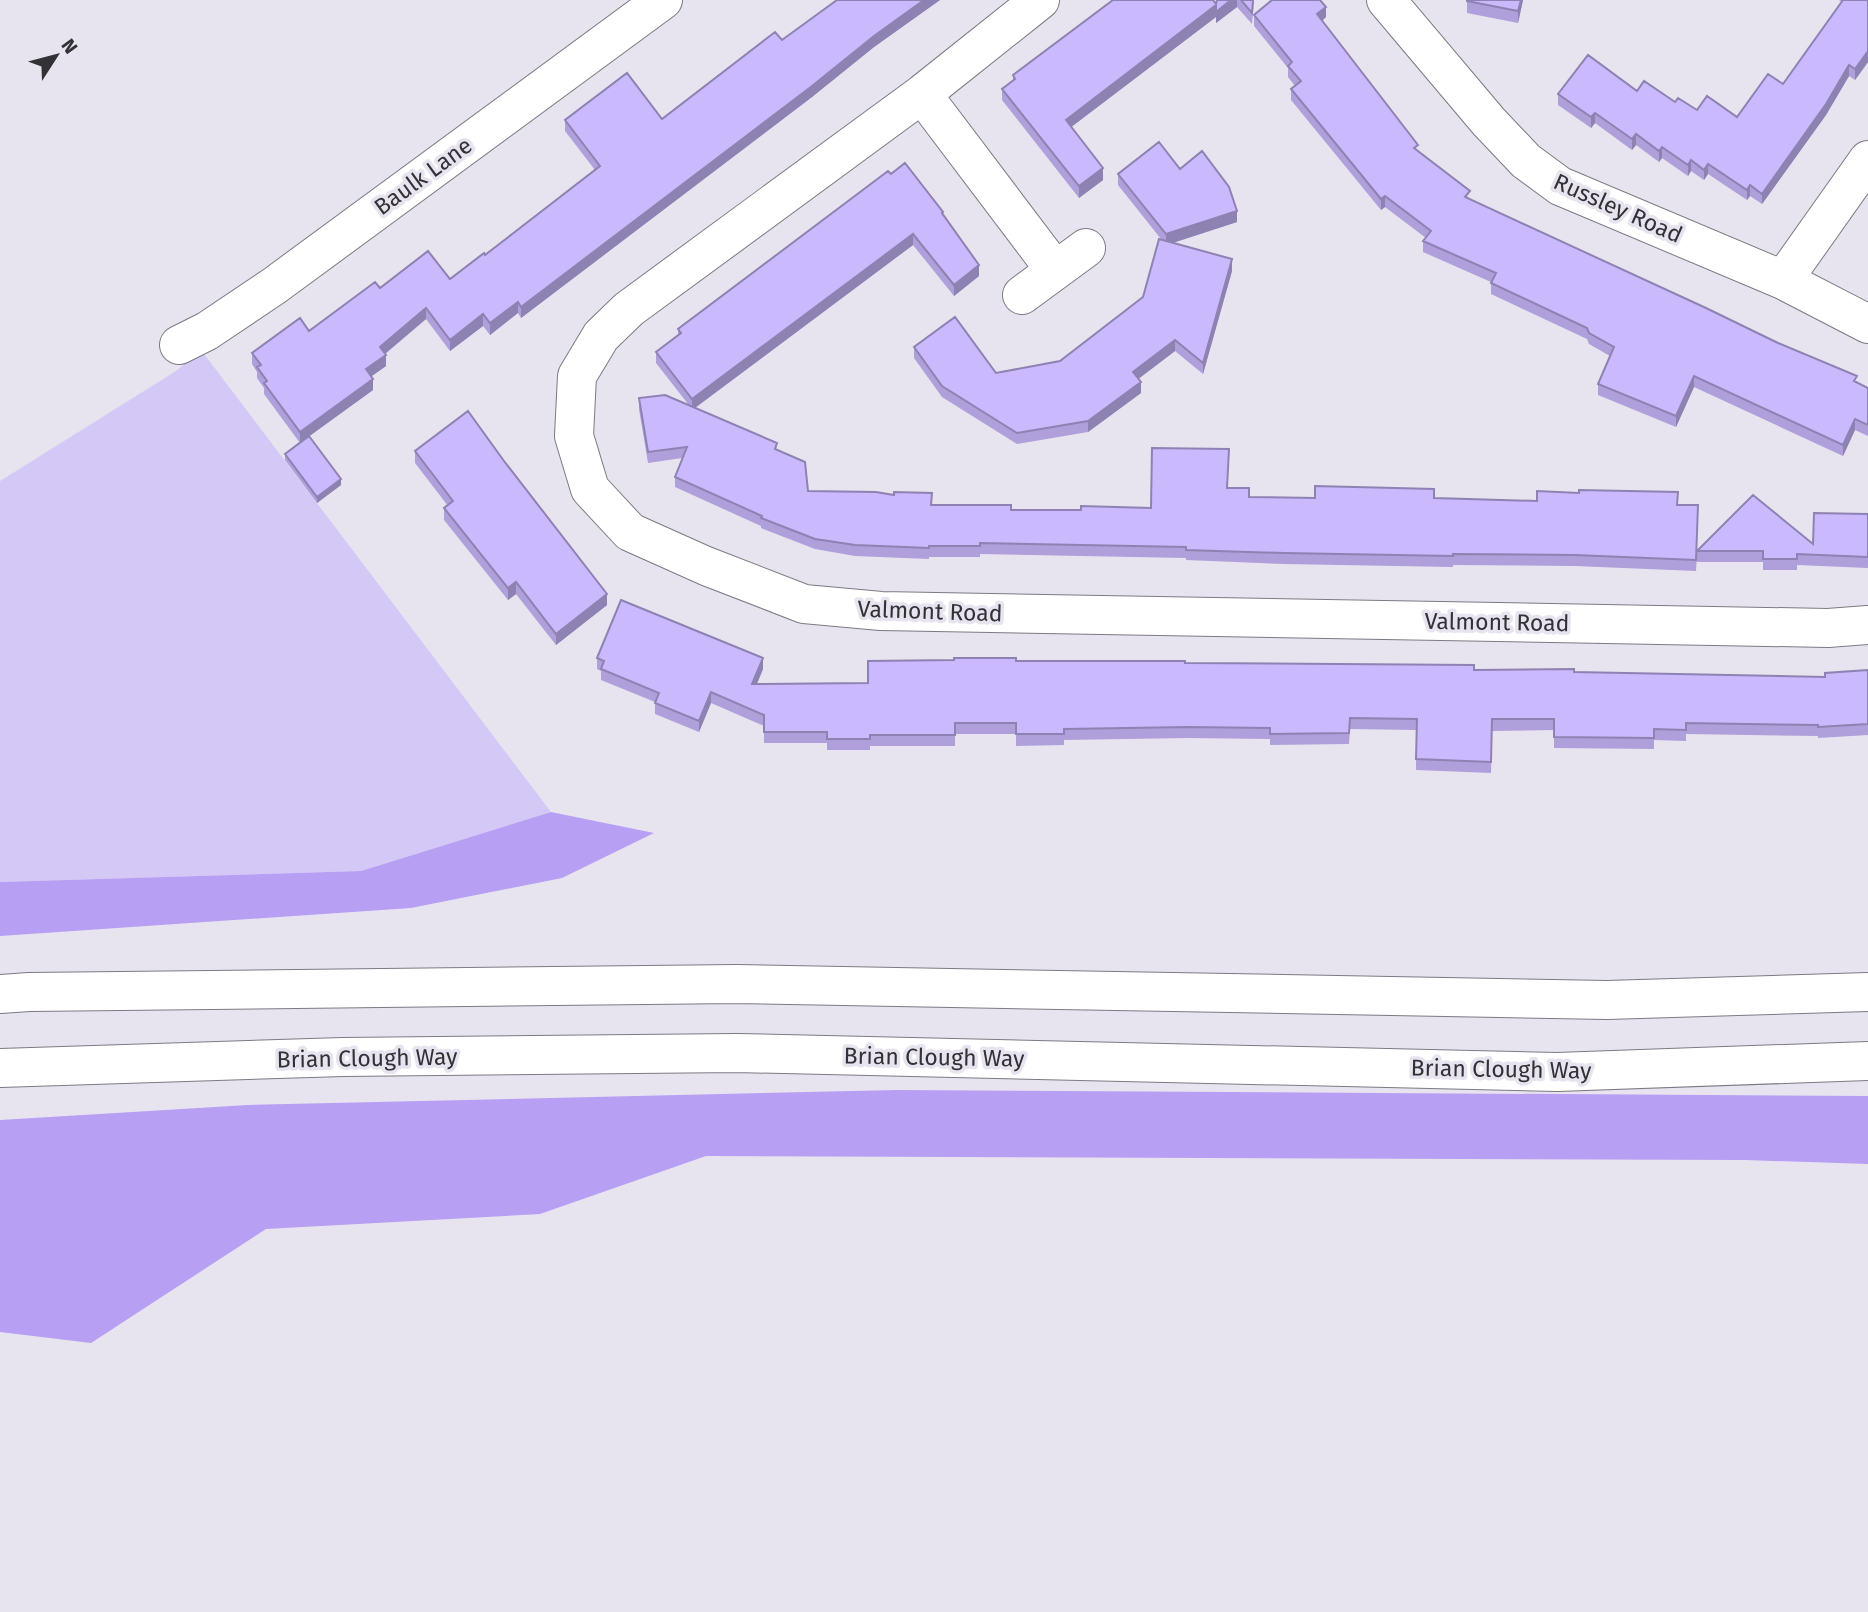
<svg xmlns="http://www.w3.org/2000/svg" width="1868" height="1612" font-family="'Fira Sans',sans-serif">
	<rect width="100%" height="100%" fill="#e7e4ef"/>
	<path fill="#d4c8f6" d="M201,350L551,812L361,871L0,882V481L176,371Z"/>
	<path fill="#b79ff4" d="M551,812L654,833L562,878L411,908L0,936V882L361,871Z
		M897,1090L1868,1096V1164L1745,1160L706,1156L540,1214L266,1229L91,1343L0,1332V1120L248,1105Z"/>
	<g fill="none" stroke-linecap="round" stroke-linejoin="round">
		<defs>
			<path id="street" d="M1040,0L922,94L629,309L601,336L577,376L574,436L590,489L630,532L706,566L804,604L881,611L1828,628L1868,625
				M1386,0L1489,122L1526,161L1560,186L1783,280L1868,324
				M922,94L1055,270
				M1783,280L1868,160
				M1022,295L1086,248
				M179,345L207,331L274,286L663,0"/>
			<path id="highway" d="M0,994L29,992L737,984L1607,1000L1868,992
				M0,1068L343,1057L737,1053L1557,1072L1868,1061"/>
		</defs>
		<use href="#street" stroke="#7c7a83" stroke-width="40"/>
		<use href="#highway" stroke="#7c7a83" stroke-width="40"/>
		<use href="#street" stroke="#fff" stroke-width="38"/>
		<use href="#highway" stroke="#fff" stroke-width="38"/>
	</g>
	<path fill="#af9fda" d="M837,0H940L874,47L812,97L521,318L518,313L490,335L483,326L450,351L426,319L385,354L386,366L372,376L373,390L309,436L341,485L317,503L285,460V454L300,443L264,394V388L257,378V372L252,364V353L309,331L380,288L450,279L485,255L595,170L565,131V120L662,119L782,40Z
		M1217,0H1254L1252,24L1237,7L1216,23V17L1071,127L1103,180L1079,198L1002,100V89L1013,81V75L1216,4Z
		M1467,0H1523L1518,23L1467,13Z
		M1839,0H1868V62L1855,80L1849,76L1826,115L1762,204L1750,196L1747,200L1708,174L1704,180L1691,171L1688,176L1662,158L1659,162L1636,145L1632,150L1595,123L1591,128L1558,105V94L1637,91L1697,110L1737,117L1783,84L1842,2Z
		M1254,15L1326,17L1322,21L1418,151L1470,199L1868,388V436L1855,430L1843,456L1694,387L1676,427L1598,395V384L1610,356L1589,344L1587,339L1491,294V282L1423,252V241L1426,238L1385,207L1381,210L1291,100V89L1295,86L1288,77V68L1254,26Z
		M1180,169L1237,222L1173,243L1232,271L1203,374L1175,351L1138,379L1141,393L1088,432L1017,444L942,397L914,358V347L996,373L1060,361L1143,297L1161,239L1118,185V174Z
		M891,174L943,215L979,276L954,296L913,245L695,408L777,450L808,491L932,505L1011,510H1081L1151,508L1228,488L1249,497L1434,498L1678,505L1697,550L1813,544L1868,514V568L1797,565V570H1763V562H1697V555L1696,571L1575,566L1453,565V567L1284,564L1186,560V558L980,554V557H929V559L855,556L815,549L761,528V526L675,487V477L682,458L648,463L639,409V398L688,404L656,363V352L678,335V329Z
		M415,451L607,605L556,645L516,594L508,600L444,520V508L448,506L415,463Z
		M597,658L763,669L757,684L868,683L1016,661L1185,663L1825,677L1868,670V735L1818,738V736L1686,734V741L1654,740V749L1554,748V730L1492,731L1491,773L1416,770V730L1350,729L1349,744L1270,745V739L1188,738L1064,740V745L1016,746V734H955V746H870V750H827V743H764V726L711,703L699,732L655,714V702L601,680V671L597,669Z"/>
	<path fill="#8e82b2" d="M924,0H940L874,47L812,97L521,318V307L874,36Z
		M1231,0H1237V7L1216,23V17L1066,131V120L1216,5Z
		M1521,0H1523L1518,23V11Z
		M1326,7V17L1317,25V14Z
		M1868,51V62L1855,80V69Z
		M1849,65V76L1826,115L1762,204V194Z
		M1595,113V123L1591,128V117Z
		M1636,134V145L1632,150V139Z
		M1662,147V158L1659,162V151Z
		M1691,160V171L1688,176V165Z
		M1708,164V174L1704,180V170Z
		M1103,168V180L1079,198V186Z
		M1750,185V196L1747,200V190Z
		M1385,196V207L1381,210V199Z
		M1237,211V222L1166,245V234Z
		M913,234V245L692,410V399Z
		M1232,259V271L1203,374V363Z
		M979,265V276L954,296V285Z
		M518,302V313L490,335V323Z
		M426,308V319L380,358V347Z
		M483,314V326L450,351V340Z
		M1175,340V351L1133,383V372Z
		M386,355V366L366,380V369Z
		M1694,376V387L1676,427V416Z
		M373,379V390L300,443V432Z
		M1141,382V393L1088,432V421Z
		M1855,419V430L1843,456V445Z
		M341,479V485L317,503V497Z
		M516,582V594L508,600V588Z
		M607,594V605L556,645V634Z
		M763,658V669L752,695V684Z
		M711,692V703L699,732V721Z"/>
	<path fill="#cbb9fe" stroke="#8e82b2" stroke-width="2" d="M837,0H924L874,36L812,86L521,307L518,302L490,323L483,314L450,340L426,308L380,347L386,355L366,369L373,379L300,432L264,383L267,381L257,367L261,365L252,353L300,318L309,331L375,282L380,288L428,251L450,279L484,253L485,255L600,166L565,120L627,73L662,119L775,32L782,40Z
		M1113,0H1213L1216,4L1217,0H1231L1216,12V5L1066,120L1103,168L1079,186L1002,89L1015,79L1013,75Z
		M1241,0H1253L1252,13Z
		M1272,0H1320L1326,7L1317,14L1418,145L1414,148L1470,191L1465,197L1706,308L1778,343L1857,376L1854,381L1868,388V425L1855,419L1843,445L1694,376L1676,416L1598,384L1614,347L1589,333L1587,328L1491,283L1496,273L1423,241L1431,231L1385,196L1381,199L1291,89L1301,81L1288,66L1292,62L1254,15Z
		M1467,0H1521L1518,11L1467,1Z
		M1843,0H1868V51L1855,69L1849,65L1826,104L1762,194L1750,185L1747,190L1708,164L1704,170L1691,160L1688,165L1662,147L1659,151L1636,134L1632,139L1595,113L1591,117L1558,94L1588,55L1637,91L1644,81L1675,102L1678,98L1697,110L1707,96L1737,117L1768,74L1783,84Z
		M1159,142L1180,169L1202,151L1229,187L1237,211L1166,234L1118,174Z
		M905,163L943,212L942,213L979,265L954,285L913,234L692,399L656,352L681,333L678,329L888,171L891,174Z
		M1159,239L1232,259L1203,363L1175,340L1133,372L1141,382L1088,421L1017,433L942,386L914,347L955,317L996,373L1060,361L1143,297Z
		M665,395L777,443L775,449L805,462L808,491L876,492L894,495V492L932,493L931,505H1011V510H1081V506L1151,508L1152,448L1229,449L1227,488H1249V497L1315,498V486L1434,489V498L1537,501V491L1579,493V490L1678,492L1677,505H1698L1696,560L1575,555L1453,554V556L1284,553L1186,550V547L980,543V546H929V548L855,545L815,539L761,518L762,516L675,477L687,447L648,452L639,398Z
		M468,411L504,461L607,594L556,634L516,582L508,588L444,508L453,501L415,451Z
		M309,436L341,479L317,497L285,454Z
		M1753,495L1813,544L1814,513L1868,514V557L1797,554V559H1763V551H1697Z
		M621,600L763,658L752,684L868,683V661L954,660V658H1016V661H1185V663L1474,665V670L1574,669V672L1825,677V673L1868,670V724L1818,727V725L1686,723V730L1654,729V738L1554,737V719H1492L1491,762L1416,759L1417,719L1350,718L1349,733L1270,734V728L1188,727L1064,729V734H1016V723H955V735H870V739H827V732H764V715L711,692L699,721L655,703L659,693L601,669L604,661L597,658Z"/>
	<g text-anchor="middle" stroke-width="7" stroke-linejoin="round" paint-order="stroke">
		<g font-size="23" fill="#323135" stroke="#e7e4ef">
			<text transform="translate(423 176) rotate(-36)" y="8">Baulk Lane</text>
			<text transform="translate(1618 208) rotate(24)" y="8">Russley Road</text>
			<text transform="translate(930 611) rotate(2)" y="8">Valmont Road</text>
			<text transform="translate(1497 622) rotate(1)" y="8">Valmont Road</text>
			<text transform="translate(934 1057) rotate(1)" y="8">Brian Clough Way</text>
			<text transform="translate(367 1058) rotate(-1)" y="8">Brian Clough Way</text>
			<text transform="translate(1501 1069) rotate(1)" y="8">Brian Clough Way</text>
		</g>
	</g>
	<g transform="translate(56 56) rotate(54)" stroke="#e7e4ef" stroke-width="5" paint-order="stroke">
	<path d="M0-5L12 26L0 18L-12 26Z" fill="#323135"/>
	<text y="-10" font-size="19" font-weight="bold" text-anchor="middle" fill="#323135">N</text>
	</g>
</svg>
